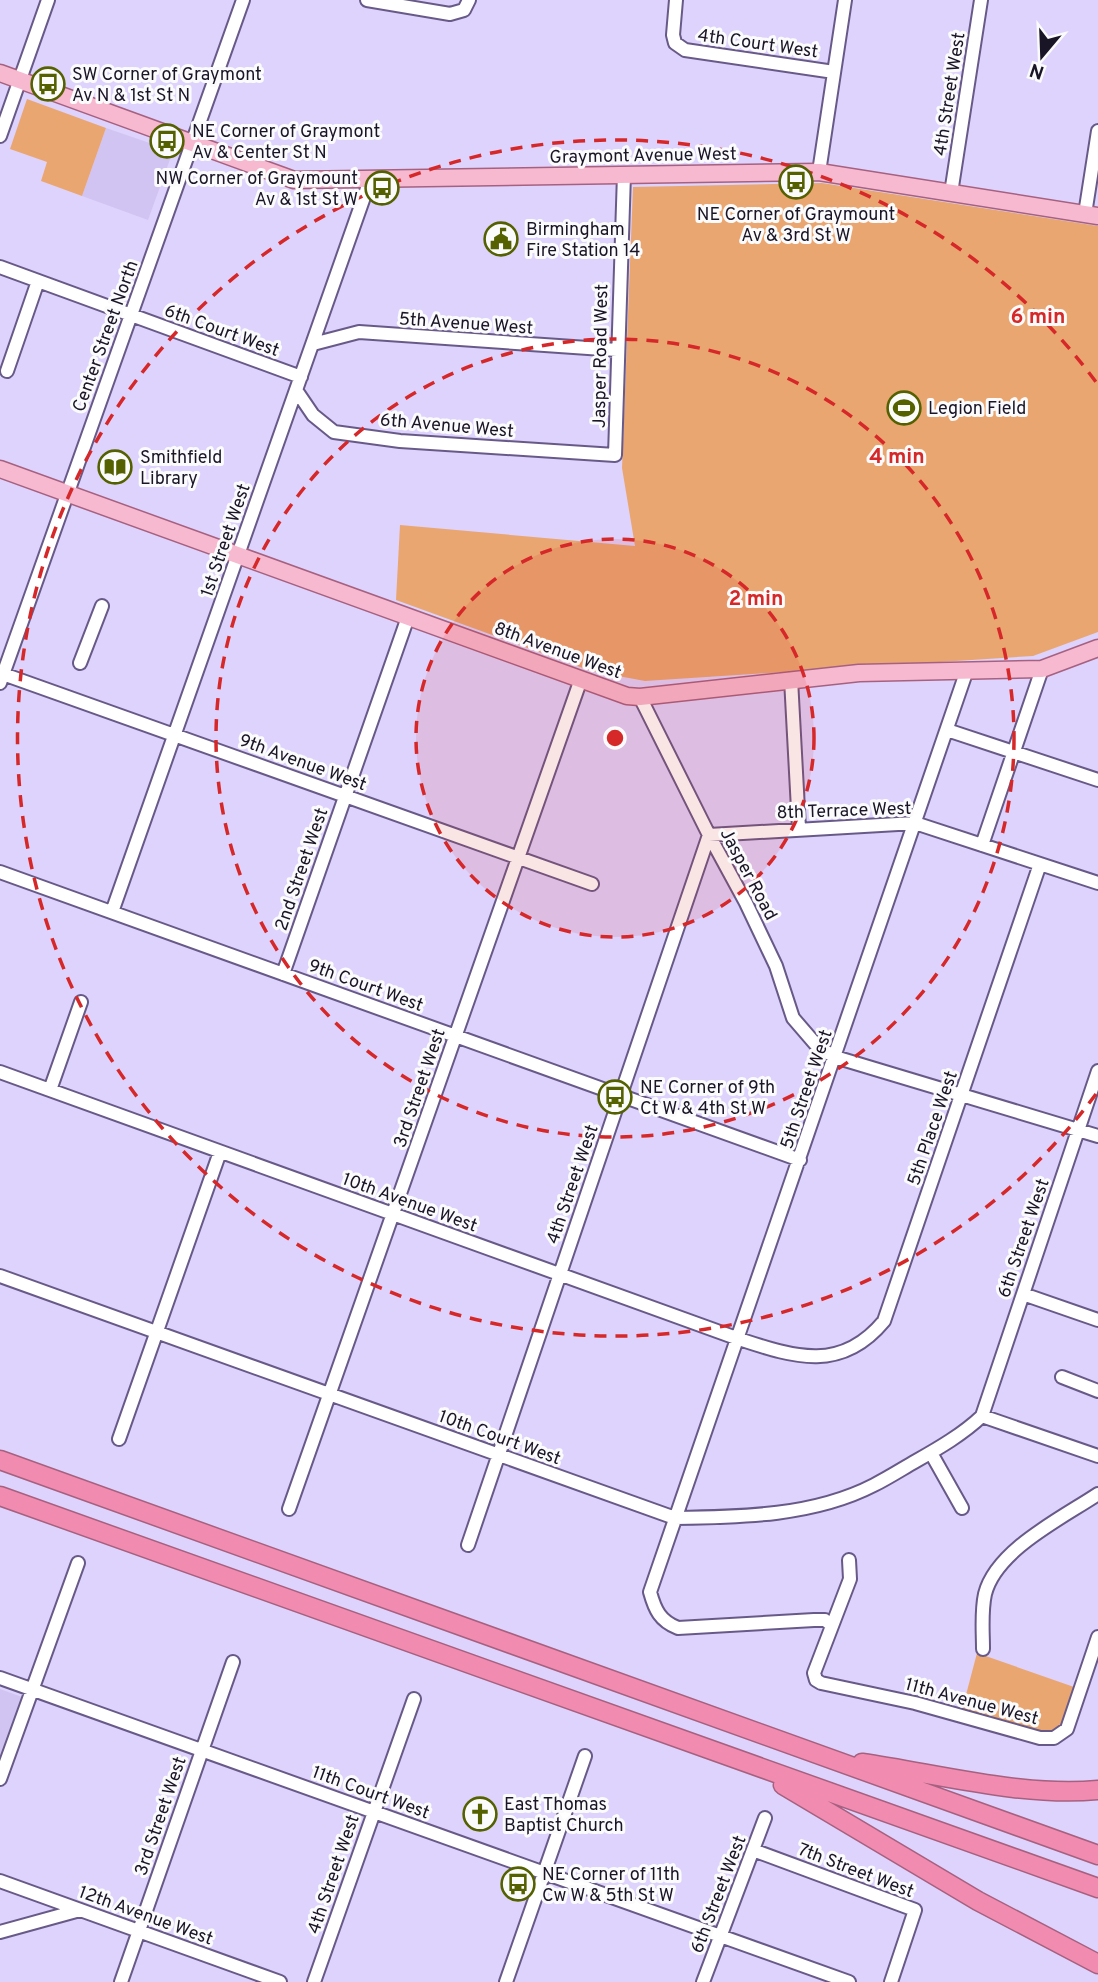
<svg xmlns="http://www.w3.org/2000/svg" width="1098" height="1982" font-family="Overpass,sans-serif">
	<rect width="100%" height="100%" fill="#ded3fc"/>
	<path fill="#d1c4f3" d="M106,128L173,151L148,220L82,196Z
		M0,1689L22,1697L0,1759Z"/>
	<path fill="#eaa671" d="M27,99L106,128L82,196L41,181L47,162L10,149Z
		M822,183L1098,226V632L1033,656L645,681L591,671L396,600L400,525L635,546L622,468L633,187Z
		M977,1653L1074,1687C1067,1710 1067,1735 1038,1732L962,1710Z"/>
	<g fill="none" stroke-linecap="round" stroke-linejoin="round">
		<defs>
			<path id="minor" d="M367,0L450,14L464,10L469,0
				M676,0L673,35L675,43L685,50L834,72
				M0,136L48,0
				M819,172L845,0
				M951,193L981,0
				M1085,214L1098,131
				M0,267L301,377
				M313,344L359,332L617,350
				M7,371L38,281
				M296,390L313,415L334,432L400,441L615,455L624,174
				M80,663L102,606
				M3,674L592,884
				M791,679L799,828
				M0,683L243,0
				M640,697L709,835L746,903L776,966L793,1018L818,1047L835,1057L1098,1136
				M947,730L1098,780
				M982,845L1042,669
				M0,872L800,1160
				M112,912L370,180
				M283,974L408,617
				M0,1072L739,1339C794,1357 841,1373 884,1321L1040,864
				M50,1090L81,1002
				M0,1276L675,1518C742,1517 814,1516 874,1485C888,1478 902,1469 916,1461C939,1448 963,1434 982,1416L1098,1071
				M1023,1294L1098,1320
				M1062,1377L1098,1391
				M982,1416L1098,1456
				M119,1439L220,1152
				M931,1453L962,1508
				M289,1509L581,679
				M468,1545L709,835L915,823L1098,883
				M849,1560L850,1579L814,1673L816,1680L821,1683L915,1703L1040,1738H1054L1067,1729L1098,1637
				M831,1625L825,1620H814L678,1628C660,1621 655,1610 650,1592L967,670
				M983,1649C983,1631 981,1612 985,1594C996,1550 1062,1518 1098,1494
				M0,1678L849,1982
				M0,1779L78,1563
				M753,1850L915,1910L891,1982
				M0,1881L280,1982
				M0,1932L80,1910
				M121,1982L233,1662
				M314,1982L414,1699
				M506,1982L585,1756
				M703,1982L765,1818"/>
			<path id="major" d="M0,73L294,180L819,172L1098,216
				M0,469L627,696L640,697L859,673L1042,669L1098,648"/>
			<path id="highway" d="M0,1460L1098,1855
				M0,1496L1098,1888
				M862,1763C938,1774 1022,1797 1098,1790
				M783,1785L978,1901L1098,1964"/>
		</defs>
		<use href="#minor" stroke="#685a88" stroke-width="16"/>
		<use href="#major" stroke="#a66180" stroke-width="19"/>
		<use href="#highway" stroke="#a66180" stroke-width="21"/>
		<use href="#minor" stroke="#fff" stroke-width="12"/>
		<use href="#major" stroke="#f7b9d0" stroke-width="16"/>
		<use href="#highway" stroke="#f28bb0" stroke-width="18"/>
	</g>
	<circle cx="615" cy="738" r="199" fill="#d62828" fill-opacity=".12"/>
	<g fill="none" stroke="#d62828" stroke-width="3.5" stroke-dasharray="12 9">
		<circle cx="615" cy="738" r="199"/>
		<circle cx="615" cy="738" r="399"/>
		<path d="M1096 1094A598 598 0 1 1 1096 382"/>
	</g>
	<defs>
		<symbol id="bus-ring" viewBox="-11 -11 22 22"><circle r="9.5" fill="#fbfbfb" stroke="#556100" stroke-width="1.5"/><path d="M-5-6H5V4H4V6H2V4H-2V6H-4V4H-5ZM-3.5-4V0h7V-4ZM-3.5 1.2v1.5H-2V1.2ZM2 1.2v1.5H3.5V1.2Z" fill="#556100"/></symbol>
		<symbol id="civic-ring" viewBox="-11 -11 22 22"><circle r="9.5" fill="#fbfbfb" stroke="#556100" stroke-width="1.5"/><path d="M-.6-6.5H3V-4.5H.6V-3L4-1V1h2V6H-6V1h2V-1L-.6-3ZM-1.2 2.5V6h2.4V2.5Z" fill="#556100"/></symbol>
		<symbol id="stadium-ring" viewBox="-11 -11 22 22"><circle r="9.5" fill="#fbfbfb" stroke="#556100" stroke-width="1.5"/><path d="M0-5a6.5 5 0 1 0 0 10a6.5 5 0 1 0 0-10ZM-3.5-1.8h7v3.6h-7Z" fill="#556100"/></symbol>
		<symbol id="library-ring" viewBox="-11 -11 22 22"><circle r="9.5" fill="#fbfbfb" stroke="#556100" stroke-width="1.5"/><path d="M-6-4Q-3-5.5-.7-3.5V5Q-3 3-6 4ZM6-4Q3-5.5 .7-3.5V5Q3 3 6 4Z" fill="#556100"/></symbol>
		<symbol id="church-ring" viewBox="-11 -11 22 22"><circle r="9.5" fill="#fbfbfb" stroke="#556100" stroke-width="1.5"/><path d="M-1.2-6h2.4v3.5h3.3v2.4h-3.3V6h-2.4V-.1h-3.3v-2.4h3.3Z" fill="#556100"/></symbol>
	</defs>
	<g fill-rule="evenodd">
		<use href="#bus-ring" x="29" y="65" width="38" height="38"/>
		<use href="#bus-ring" x="148" y="122" width="38" height="38"/>
		<use href="#bus-ring" x="777" y="163" width="38" height="38"/>
		<use href="#bus-ring" x="363" y="169" width="38" height="38"/>
		<use href="#civic-ring" x="482" y="220" width="38" height="38"/>
		<use href="#stadium-ring" x="885" y="389" width="38" height="38"/>
		<use href="#library-ring" x="96" y="448" width="38" height="38"/>
		<use href="#bus-ring" x="596" y="1078" width="38" height="38"/>
		<use href="#church-ring" x="461" y="1795" width="38" height="38"/>
		<use href="#bus-ring" x="499" y="1865" width="38" height="38"/>
	</g>
	<g text-anchor="middle" stroke-width="6" stroke-linejoin="round" paint-order="stroke">
		<g font-size="18" fill="#1a1427" stroke="#fbfbfb">
			<text transform="translate(758 43) rotate(8)" y="6">4th Court West</text>
			<text transform="translate(949 94) rotate(-81)" y="6">4th Street West</text>
			<text transform="translate(643 155) rotate(-1)" y="6">Graymont Avenue West</text>
			<text transform="translate(466 323) rotate(4)" y="6">5th Avenue West</text>
			<text transform="translate(222 330) rotate(20)" y="6">6th Court West</text>
			<text transform="translate(105 336) rotate(-70)" y="6">Center Street North</text>
			<text transform="translate(600 356) rotate(-89)" y="6">Jasper Road West</text>
			<text transform="translate(447 425) rotate(5)" y="6">6th Avenue West</text>
			<text transform="translate(225 540) rotate(-71)" y="6">1st Street West</text>
			<text transform="translate(558 650) rotate(20)" y="6">8th Avenue West</text>
			<text transform="translate(303 762) rotate(20)" y="6">9th Avenue West</text>
			<text transform="translate(844 810) rotate(-2)" y="6">8th Terrace West</text>
			<text transform="translate(301 869) rotate(-71)" y="6">2nd Street West</text>
			<text transform="translate(749 874) rotate(62)" y="6">Jasper Road</text>
			<text transform="translate(366 985) rotate(20)" y="6">9th Court West</text>
			<text transform="translate(419 1088) rotate(-71)" y="6">3rd Street West</text>
			<text transform="translate(806 1089) rotate(-71)" y="6">5th Street West</text>
			<text transform="translate(932 1128) rotate(-71)" y="6">5th Place West</text>
			<text transform="translate(572 1184) rotate(-71)" y="6">4th Street West</text>
			<text transform="translate(410 1202) rotate(20)" y="6">10th Avenue West</text>
			<text transform="translate(1023 1238) rotate(-71)" y="6">6th Street West</text>
			<text transform="translate(500 1437) rotate(20)" y="6">10th Court West</text>
			<text transform="translate(972 1701) rotate(15)" y="6">11th Avenue West</text>
			<text transform="translate(371 1792) rotate(20)" y="6">11th Court West</text>
			<text transform="translate(160 1816) rotate(-71)" y="6">3rd Street West</text>
			<text transform="translate(856 1870) rotate(21)" y="6">7th Street West</text>
			<text transform="translate(333 1874) rotate(-71)" y="6">4th Street West</text>
			<text transform="translate(718 1894) rotate(-69)" y="6">6th Street West</text>
			<text transform="translate(146 1915) rotate(20)" y="6">12th Avenue West</text>
		</g>
		<g font-size="18" fill="#1a1427" stroke="#fbfbfb" text-anchor="start">
			<text x="72" y="80">SW Corner of Graymont<tspan x="72" dy="21">Av N &amp; 1st St N</tspan></text>
			<text x="192" y="137">NE Corner of Graymont<tspan x="192" dy="21">Av &amp; Center St N</tspan></text>
			<text x="358" y="184" text-anchor="end">NW Corner of Graymount<tspan x="358" dy="21">Av &amp; 1st St W</tspan></text>
			<text x="796" y="220" text-anchor="middle">NE Corner of Graymount<tspan x="796" dy="21">Av &amp; 3rd St W</tspan></text>
			<text x="526" y="235">Birmingham<tspan x="526" dy="21">Fire Station 14</tspan></text>
			<text x="928" y="414">Legion Field</text>
			<text x="140" y="463">Smithfield<tspan x="140" dy="21">Library</tspan></text>
			<text x="640" y="1093">NE Corner of 9th<tspan x="640" dy="21">Ct W &amp; 4th St W</tspan></text>
			<text x="504" y="1810">East Thomas<tspan x="504" dy="21">Baptist Church</tspan></text>
			<text x="542" y="1880">NE Corner of 11th<tspan x="542" dy="21">Cw W &amp; 5th St W</tspan></text>
		</g>
	</g>
	<circle cx="615" cy="738" r="10" fill="#d62828" stroke="#fbfbfb" stroke-width="3.5"/>
	<g font-size="21" text-anchor="middle" font-weight="bold" fill="#d62828" stroke="#fbfbfb" stroke-width="6" stroke-linejoin="round" paint-order="stroke">
		<text x="1038" y="323">6 min</text>
		<text x="897" y="463">4 min</text>
		<text x="756" y="605">2 min</text>
	</g>
	<g transform="translate(1042 56) rotate(199)" stroke="#fbfbfb" stroke-width="5" paint-order="stroke">
	<path d="M0-5L12 26L0 18L-12 26Z" fill="#1a1427"/>
	<text y="-10" font-size="19" font-weight="bold" text-anchor="middle" fill="#1a1427">N</text>
	</g>
</svg>
